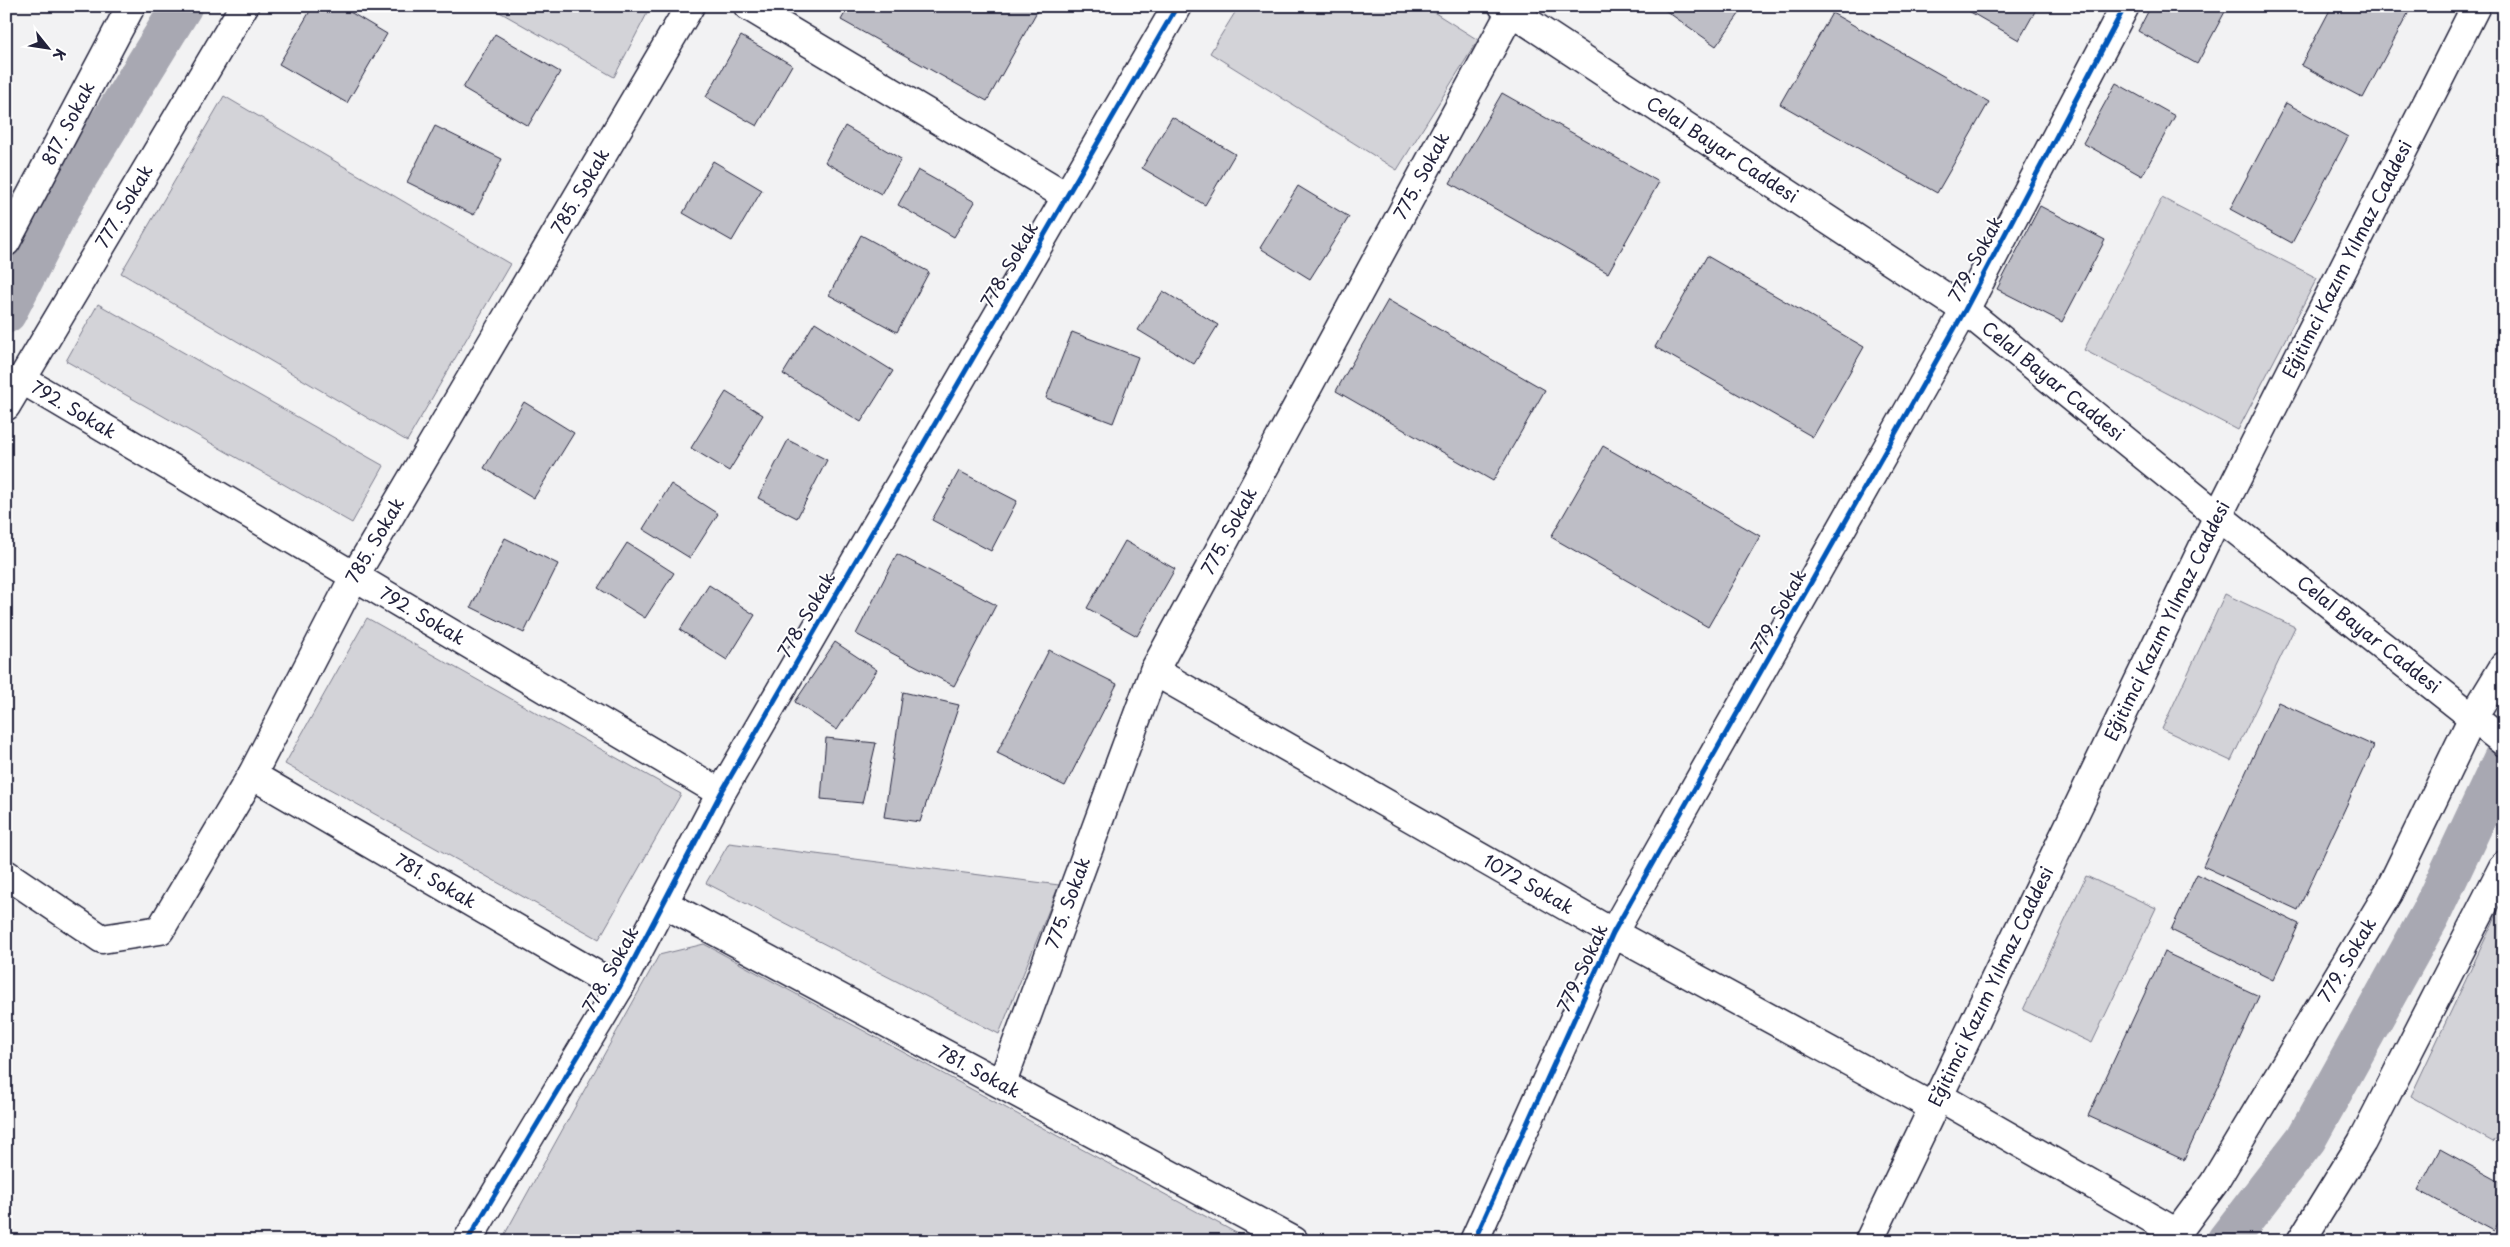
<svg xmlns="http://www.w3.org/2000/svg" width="2510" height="1247" font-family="'Playpen Sans',sans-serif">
	<rect width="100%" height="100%" fill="#f2f2f3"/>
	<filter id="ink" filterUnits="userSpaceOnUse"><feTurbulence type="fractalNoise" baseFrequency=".02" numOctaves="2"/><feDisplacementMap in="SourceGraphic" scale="10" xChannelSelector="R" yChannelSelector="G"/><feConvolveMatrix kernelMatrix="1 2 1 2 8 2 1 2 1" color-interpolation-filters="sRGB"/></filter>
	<g filter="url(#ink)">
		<path fill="#d3d3d8" stroke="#7a7a8a" d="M489,6H651L614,77Z
			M1239,6H1424L1478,40L1397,170L1210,53Z
			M224,96L510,264L407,441L121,273Z
			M2162,198L2317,278L2238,430L2084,350Z
			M98,304L384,466L352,523L66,361Z
			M2225,594L2295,627L2231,761L2162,729Z
			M367,618L681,794L599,939L285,764Z
			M729,843L1059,885L999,1034L706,883Z
			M2086,876L2156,908L2092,1043L2023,1010Z
			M2504,899V1130L2493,1142L2411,1096Z
			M704,944L1251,1241H501L659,955Z"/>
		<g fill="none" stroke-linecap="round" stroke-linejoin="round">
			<path stroke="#a8a8b2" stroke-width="41" d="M6,313L69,190L182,6
				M2227,1241L2306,1139L2430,915L2504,758"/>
		</g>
		<path fill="#bebec6" stroke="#22223b" d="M313,6H340L387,34L347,103L279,64Z
			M849,6H1040L987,101L841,20Z
			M1659,6H1745L1716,46Z
			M1960,6H2038L2019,40Z
			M2151,6H2228L2197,64L2138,31Z
			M2332,6H2412L2363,98L2301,65Z
			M1832,13L1989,102L1937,193L1780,104Z
			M495,34L560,72L528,126L463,88Z
			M741,36L792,65L757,126L706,97Z
			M2116,83L2175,116L2142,176L2083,143Z
			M1502,93L1659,182L1608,273L1450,183Z
			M2286,103L2348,137L2292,243L2230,209Z
			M1172,117L1235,154L1205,205L1142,168Z
			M435,126L502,159L474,215L407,182Z
			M845,126L901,159L881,194L825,162Z
			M713,161L762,190L732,241L683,213Z
			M918,170L975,202L954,237L898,205Z
			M1298,186L1349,217L1310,279L1260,248Z
			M2040,206L2105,240L2062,322L1997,289Z
			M861,235L929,272L897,332L829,295Z
			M1707,256L1864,347L1813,437L1655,347Z
			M1163,291L1218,325L1194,364L1138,330Z
			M1388,300L1545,390L1493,481L1336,391Z
			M815,322L893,371L861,422L783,374Z
			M1072,332L1138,357L1113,423L1046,398Z
			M726,392L763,415L729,471L691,448Z
			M524,402L574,433L534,498L484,468Z
			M788,440L827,460L797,518L758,498Z
			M1603,446L1760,536L1708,627L1551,537Z
			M959,471L1017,501L991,551L932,520Z
			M671,484L718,514L690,558L643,529Z
			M505,538L558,564L524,633L471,607Z
			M1125,541L1175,569L1137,636L1087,608Z
			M627,543L674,573L645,618L598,588Z
			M897,554L996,605L954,686L856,634Z
			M709,585L755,615L727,660L680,630Z
			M835,642L877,670L837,730L795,702Z
			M1049,650L1117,684L1065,786L997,753Z
			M903,692L959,705L920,822L884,817Z
			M2278,702L2374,746L2298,910L2203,866Z
			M826,738L876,743L862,803L821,799Z
			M2197,874L2299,924L2273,980L2171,930Z
			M2164,952L2259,996L2184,1160L2088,1116Z
			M2440,1149L2504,1184V1212L2494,1231L2418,1190Z"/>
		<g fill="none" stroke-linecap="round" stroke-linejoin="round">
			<defs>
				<g id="minor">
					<path d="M748,6L1066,196"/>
					<path id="s1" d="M1503,6L1965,310L2218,516L2504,742"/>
					<path id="s2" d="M6,242L131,6"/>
					<path id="s3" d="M21,379L721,793"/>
					<path id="s4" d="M6,406L244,6"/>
					<path id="s5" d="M1154,671L1613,933L1933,1107"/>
					<path id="s6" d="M252,775L619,988"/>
					<path id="s7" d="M6,874L102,939L160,930L252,775L354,577L690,6"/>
					<path id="s8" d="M663,903L1294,1241"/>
					<path id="s9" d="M1002,1083L1154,671L1514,6"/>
					<path d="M1938,1096L2177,1233"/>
					<path d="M467,1241L619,988L721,793L1177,6"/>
					<path d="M1474,1241L1613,933L1965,310L2125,6"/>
					<path id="s10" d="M1869,1241L2218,516L2476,6"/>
					<path id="s11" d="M2171,1241L2214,1183L2388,893L2473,717L2504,666"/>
					<path d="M2301,1241L2362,1142L2504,865"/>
				</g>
			</defs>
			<use href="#minor" stroke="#22223b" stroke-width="31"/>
			<use href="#minor" stroke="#fff" stroke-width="28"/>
			<defs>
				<path id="cycleway" d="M467,1241L619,988L721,793L1177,6
					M1474,1241L1613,933L1965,310L2125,6"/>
			</defs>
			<use href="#cycleway" stroke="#fff" stroke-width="8"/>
			<use href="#cycleway" stroke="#0057b8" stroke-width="5"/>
		</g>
	</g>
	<g text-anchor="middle" stroke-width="4" stroke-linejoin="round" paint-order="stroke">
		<g font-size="18" fill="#22223b" stroke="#fff">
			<text dy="6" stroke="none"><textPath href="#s2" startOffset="134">817. Sokak</textPath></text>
			<text dy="6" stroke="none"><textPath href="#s1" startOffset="262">Celal Bayar Caddesi</textPath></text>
			<text dy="6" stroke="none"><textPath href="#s9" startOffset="1002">775. Sokak</textPath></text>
			<text dy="6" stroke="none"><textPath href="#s7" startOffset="1025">785. Sokak</textPath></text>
			<text dy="6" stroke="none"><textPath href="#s4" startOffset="232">777. Sokak</textPath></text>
			<text transform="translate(1976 259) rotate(-62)" y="6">779. Sokak</text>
			<text dy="6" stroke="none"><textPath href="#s10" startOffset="1092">Eğitimci Kazım Yılmaz Caddesi</textPath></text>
			<text transform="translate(1010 265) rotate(-60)" y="6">778. Sokak</text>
			<text dy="6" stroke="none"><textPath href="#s1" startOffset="666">Celal Bayar Caddesi</textPath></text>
			<text dy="6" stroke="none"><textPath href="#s3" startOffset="61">792. Sokak</textPath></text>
			<text dy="6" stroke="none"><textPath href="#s9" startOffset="598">775. Sokak</textPath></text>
			<text dy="6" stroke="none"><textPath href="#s7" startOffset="620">785. Sokak</textPath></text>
			<text transform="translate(1779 612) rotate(-61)" y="6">779. Sokak</text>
			<text transform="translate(807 615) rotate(-60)" y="6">778. Sokak</text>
			<text dy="6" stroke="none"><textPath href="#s3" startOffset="466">792. Sokak</textPath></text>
			<text dy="6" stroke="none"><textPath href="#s10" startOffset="688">Eğitimci Kazım Yılmaz Caddesi</textPath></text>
			<text dy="6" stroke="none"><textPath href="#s1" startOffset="1071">Celal Bayar Caddesi</textPath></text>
			<text dy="6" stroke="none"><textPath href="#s6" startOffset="212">781. Sokak</textPath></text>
			<text dy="6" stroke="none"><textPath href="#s5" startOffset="431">1072 Sokak</textPath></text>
			<text dy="6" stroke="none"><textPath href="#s9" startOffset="192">775. Sokak</textPath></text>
			<text dy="6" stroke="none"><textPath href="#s11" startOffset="332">779. Sokak</textPath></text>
			<text transform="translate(1583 968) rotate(-65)" y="6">779. Sokak</text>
			<text transform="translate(611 970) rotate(-61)" y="6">778. Sokak</text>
			<text dy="6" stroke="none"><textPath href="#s10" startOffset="282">Eğitimci Kazım Yılmaz Caddesi</textPath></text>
			<text dy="6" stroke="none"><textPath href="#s8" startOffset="358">781. Sokak</textPath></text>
		</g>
	</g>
	<rect width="2510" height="1247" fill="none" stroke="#fff" stroke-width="25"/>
	<rect x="12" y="12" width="2485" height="1222" fill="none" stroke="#22223b" stroke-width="2" filter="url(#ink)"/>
	<g transform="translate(48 48) rotate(120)" stroke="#ffffff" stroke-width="4" paint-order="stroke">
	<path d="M0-4L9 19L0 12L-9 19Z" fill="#22223b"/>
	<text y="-8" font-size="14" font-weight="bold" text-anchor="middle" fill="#22223b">K</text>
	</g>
</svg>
